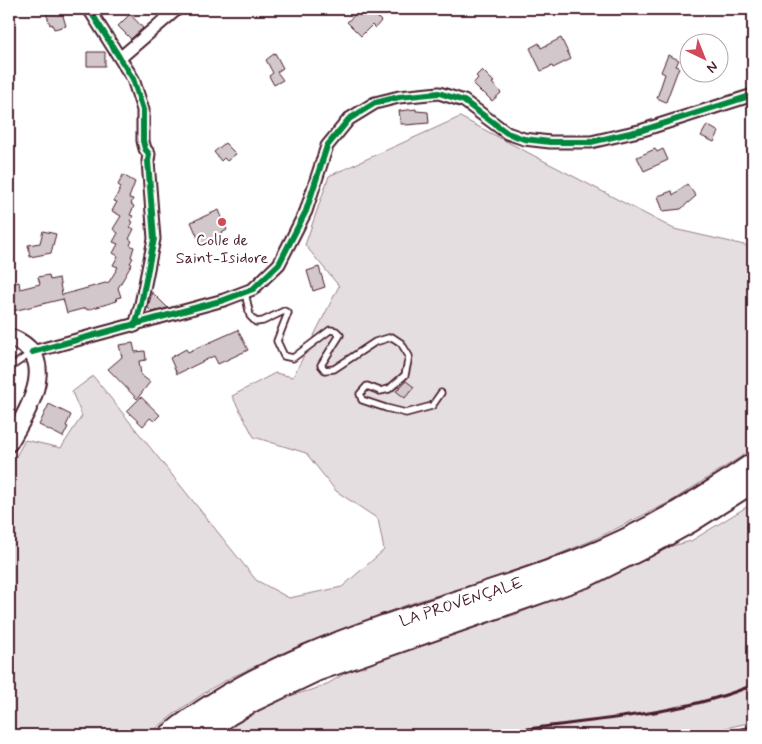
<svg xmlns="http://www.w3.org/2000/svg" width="762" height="744" font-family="Mynerve,sans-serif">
	<rect width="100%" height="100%" fill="#fff"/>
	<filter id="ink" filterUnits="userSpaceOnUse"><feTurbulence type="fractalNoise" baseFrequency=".02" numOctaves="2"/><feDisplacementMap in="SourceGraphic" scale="10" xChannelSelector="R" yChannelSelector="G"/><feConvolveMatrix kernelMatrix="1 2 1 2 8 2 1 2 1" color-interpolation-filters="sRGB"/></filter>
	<g filter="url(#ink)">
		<path fill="#e5dee0" stroke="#987e86" d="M460,117L674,229L753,247V449L670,502L593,540L516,572L418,601L349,626L302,645L232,677L212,688L178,711L148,735H9V469L25,440L61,448L82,416L72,392L93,376L256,580L289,598L342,587L384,550L378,519L336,491L306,453L254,437L232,396L275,373L293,377L339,286L305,245L329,176Z
			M753,503V722L694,735H217L239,720L262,707L288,696L312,690L329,683L357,666L451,633L514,615L599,582L672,546L691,541Z"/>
		<path fill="#d2c7cb" stroke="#4a1f2b" d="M45,9H61L66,26L54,29L52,24L50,25Z
			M361,9H369L381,21L375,28L372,25L361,36L347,22Z
			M130,14L143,28L131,39L118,26Z
			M561,38L571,59L553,68L552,66L541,71L530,48L539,43L541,48Z
			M87,52H105V66H87Z
			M275,53L283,68L277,72L283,80L274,85L269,76L273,73L266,60Z
			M668,55L679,60L676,66L679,67L666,102L657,98L665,74L661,72Z
			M482,70L494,82L492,83L501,93L492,101L483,92L482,93L473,84L478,78L476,76Z
			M416,109V111L428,112L429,123L406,125L405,124H401L399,111Z
			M707,125L719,132L714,142L701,136Z
			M225,143L236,154L227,161L224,158L221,161L214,152Z
			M655,149L657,152L663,149L668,160L644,171L637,157Z
			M123,175L135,182L129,198L133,199L131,204L134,206L130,215L133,216L130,221L133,222L130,227L134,229L129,239L132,241L130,245L134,247L131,257L133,258L130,263L132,264L118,288L121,297L116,298L117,301L87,310L86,308L67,313L63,299L9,312V289L12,288L11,284L19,282L20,289L40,284L38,277L49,275L50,280L59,278L62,295L109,282L118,267L113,265L118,256L113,253L118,244L113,242L118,233L113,229L121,216L112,211L117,202L114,201L121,187L118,185Z
			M687,184L696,196L681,209L663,211L658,196L672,191L673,195Z
			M219,210L227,230L218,235L220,238L201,245L191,222Z
			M43,231L56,234L51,253L30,257L28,245L40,243Z
			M319,267L325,287L313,291L307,271Z
			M152,292L168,308L152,312L148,308Z
			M238,330L248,350L218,364L214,356L177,374L170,358L186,349L188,352Z
			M133,343L135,352L145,351L146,360L139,361L141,375L150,382L137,399L108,369L122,357L119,345Z
			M406,381L414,387L405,398L396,391Z
			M141,397L160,415L154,421L150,418L143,426L127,411Z
			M49,404L71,415L66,426L68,427L63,437L39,425Z"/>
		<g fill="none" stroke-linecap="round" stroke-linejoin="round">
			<defs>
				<path id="lane" d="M245,292L250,316L256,322L263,321L284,311L288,313L277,341L284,356L293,358L330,330L336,331L340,335L321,365L325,370L334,369L375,342L392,337L401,343L409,356L405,375L389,389L380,391L367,386L360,394L362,400L386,408L406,413L432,406L441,393
					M9,368L30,354
					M727,735L753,730"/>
				<path id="street" d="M89,9L133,79L143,110V141L145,149L149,154L148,161L154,239L141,304L135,326
					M120,58L177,9
					M32,352L224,300L253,289L279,264L306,211L327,146L349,119L375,103L399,97L439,93L464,101L507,133L524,139L550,142H591L643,130L753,95"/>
				<path id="secondary" d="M9,337C63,356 28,410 9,443"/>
				<g id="highway">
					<path id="s1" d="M170,735C286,642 438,614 574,562C635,539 700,501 753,464"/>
					<path d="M199,735L228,715L254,700L317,670L584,577L646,546L691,521L749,484"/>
				</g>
			</defs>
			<use href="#lane" stroke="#4a1f2b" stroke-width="9"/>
			<use href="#street" stroke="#4a1f2b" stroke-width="15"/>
			<use href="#secondary" stroke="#4a1f2b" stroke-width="20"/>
			<use href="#highway" stroke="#4a1f2b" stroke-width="25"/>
			<use href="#lane" stroke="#fff" stroke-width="5.5"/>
			<use href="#street" stroke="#fff" stroke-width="11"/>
			<use href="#secondary" stroke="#fff" stroke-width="16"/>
			<use href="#highway" stroke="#fff" stroke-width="21"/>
			<path stroke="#4a1f2b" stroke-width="3" d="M486,735C574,720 671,719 753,685"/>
			<defs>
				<path id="cycleway" d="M89,9L133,79L143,110V141L145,149L149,154L148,161L154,239L141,304L135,326
					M32,352L224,300L253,289L279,264L306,211L327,146L349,119L375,103L399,97L439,93L464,101L507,133L524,139L550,142H591L643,130L753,95"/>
			</defs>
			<use href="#cycleway" stroke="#fff" stroke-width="9"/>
			<use href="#cycleway" stroke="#00873e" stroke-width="6"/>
		</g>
	</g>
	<circle fill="#d1495b" stroke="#fff" stroke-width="2" cx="222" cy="222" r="5"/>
	<g text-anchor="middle" stroke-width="4.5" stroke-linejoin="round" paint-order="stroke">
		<g font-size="16" fill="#4a1f2b" stroke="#fff">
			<text x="222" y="245">Colle de<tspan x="222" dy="18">Saint-Isidore</tspan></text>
		</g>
		<g font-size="16" fill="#4a1f2b" stroke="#fff">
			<text dy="6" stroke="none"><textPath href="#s1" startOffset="322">LA PROVENÇALE</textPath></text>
		</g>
	</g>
	<rect width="762" height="744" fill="none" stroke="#fff" stroke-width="30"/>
	<rect x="15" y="15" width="732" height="714" fill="none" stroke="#4a1f2b" stroke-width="2" filter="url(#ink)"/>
	<g transform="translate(704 58) rotate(137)"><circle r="24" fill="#ffffff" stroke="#b7a5aa"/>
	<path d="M0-4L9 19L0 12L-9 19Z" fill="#d1495b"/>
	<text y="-8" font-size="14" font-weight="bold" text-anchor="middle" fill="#4a1f2b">N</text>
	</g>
</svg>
